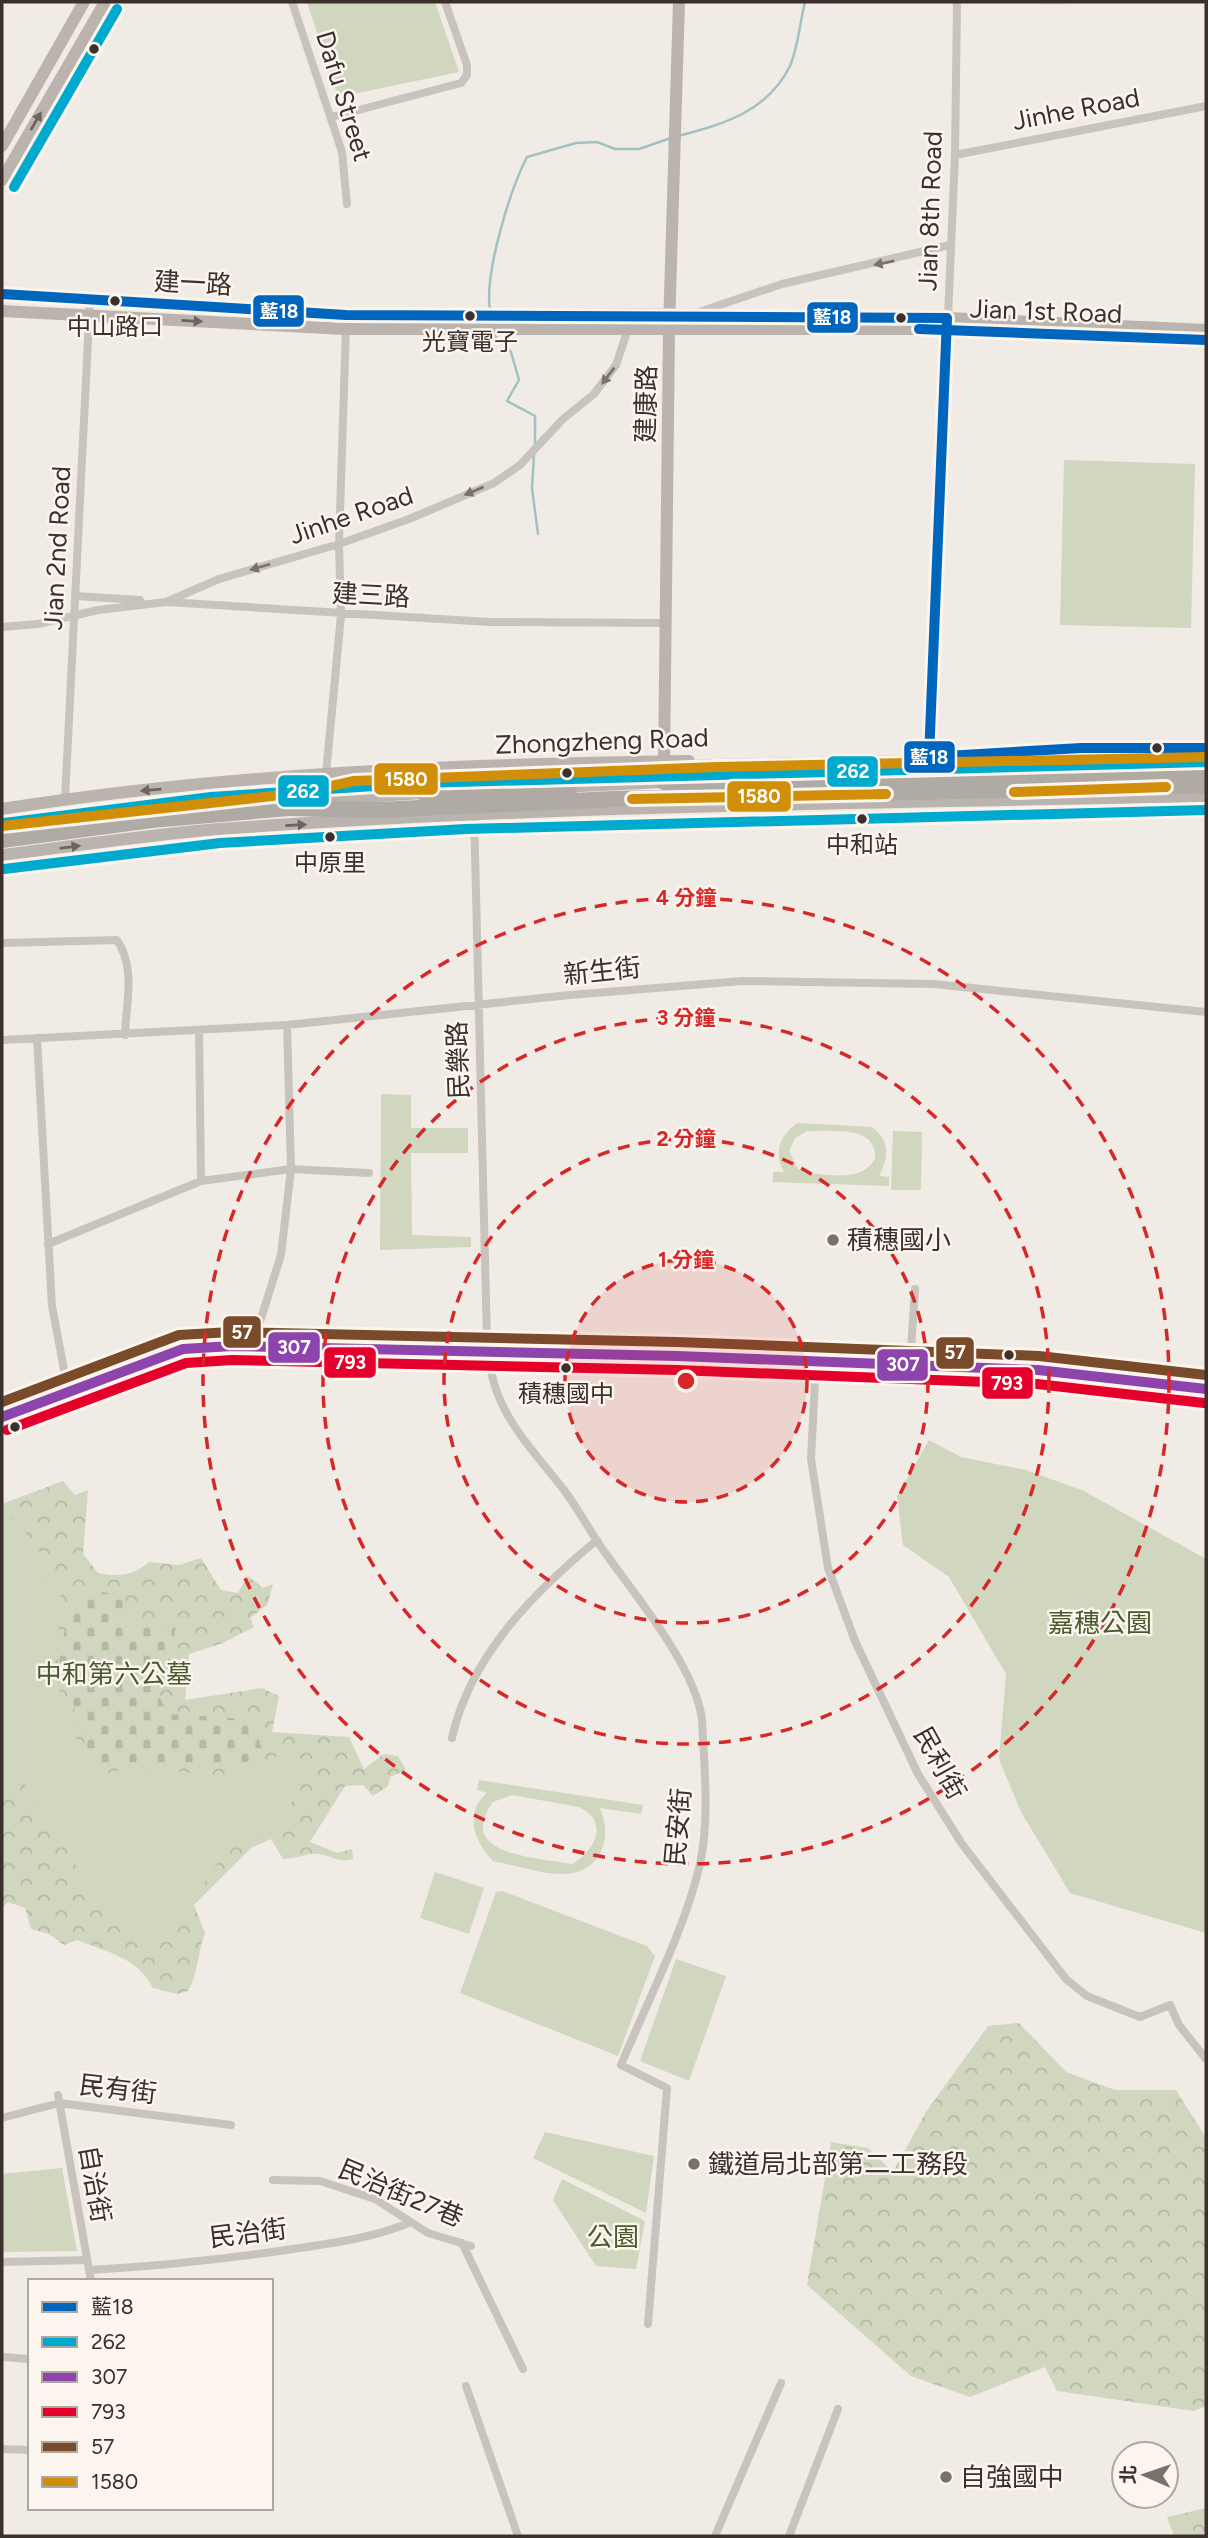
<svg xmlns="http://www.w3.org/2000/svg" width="1208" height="2538" font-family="Figtree,'Noto Sans TC',sans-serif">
	<defs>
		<pattern id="forest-crowns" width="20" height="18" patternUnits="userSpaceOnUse" patternTransform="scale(1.75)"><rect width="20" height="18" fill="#d1d6bf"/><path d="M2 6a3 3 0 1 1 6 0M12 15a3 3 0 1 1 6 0" fill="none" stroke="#b4b8a4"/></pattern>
		<pattern id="cemetery-stones" width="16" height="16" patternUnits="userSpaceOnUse" patternTransform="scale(1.75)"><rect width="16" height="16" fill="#d1d6bf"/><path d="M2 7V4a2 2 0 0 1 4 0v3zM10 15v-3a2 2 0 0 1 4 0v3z" fill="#b4b8a4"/></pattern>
	</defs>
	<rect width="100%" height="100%" fill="#f0ebe5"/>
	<path fill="url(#forest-crowns)" d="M63,1481L75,1495L88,1490L83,1554L98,1573C119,1577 133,1576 149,1562L179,1565L201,1558L221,1590L238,1593L248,1576L263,1588L273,1584L267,1605L250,1618L254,1627L223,1643L189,1654L185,1700L262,1688L279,1696L272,1732L349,1737L364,1769L384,1754L398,1756L406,1770L390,1777L388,1786L373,1796L363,1785L345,1786L310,1842L337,1853L352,1849L353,1859C338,1864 326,1852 312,1854C301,1855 296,1859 283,1859L271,1839L251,1848L194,1905L205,1933C197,1954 199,1971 188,1991L177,1994L153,1988C137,1957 107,1952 77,1940L64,1945L49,1934L31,1929L25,1908L8,1902L2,1908V1504Z
		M1019,2023L1066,2072L1115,2090H1176L1206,2138V2406L1194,2411L1057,2391L1045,2367L970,2397L911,2376L807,2285L831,2142L868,2148L893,2172L926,2112L988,2026Z
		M1206,2508V2536H1174L1167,2517Z"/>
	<path fill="url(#cemetery-stones)" d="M84,1587L126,1598V1626L176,1627L159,1696L168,1714L249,1719L263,1751L259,1758L223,1769L148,1762L106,1767L91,1762L57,1657L71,1611Z"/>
	<path fill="#d1d6bf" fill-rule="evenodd" d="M307,2H435L459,72L338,97Z
		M1064,460L1195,464L1191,628L1060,625Z
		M381,1094L411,1095V1128H468V1153H411L412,1235L471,1237V1247L380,1250Z
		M797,1123L872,1127C890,1140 889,1158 879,1176L889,1177V1186L773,1182V1172H784C773,1152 780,1136 797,1123ZM807,1131C830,1132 878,1124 875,1159C861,1183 830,1174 806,1173L798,1169L789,1151L795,1138Z
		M893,1131L922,1132L921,1190H891Z
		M929,1440L961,1457L1026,1470L1084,1491L1206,1559V1933L1070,1893L1021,1812L999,1759L1006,1674L949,1577L903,1545L897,1496Z
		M2,1507L36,1544L44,1561L40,1577L52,1583L64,1601L57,1634L47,1657L87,1768L105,1774L132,1767L220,1776L252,1768L278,1756L295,1771L297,1791L277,1830L225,1850L185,1916L157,1934L127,1931L96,1904L73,1860L19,1776L2,1789Z
		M479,1780L643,1805L641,1814L600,1808C606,1823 608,1840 599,1855C578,1890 526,1867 493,1861C475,1843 463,1813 487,1793L477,1790ZM512,1795L579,1807C610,1822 595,1851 572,1864C541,1858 453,1856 493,1802Z
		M435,1872L484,1888L469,1934L420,1918Z
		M502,1891L647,1946L655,1956L618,2056L460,1993L496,1892Z
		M676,1959L726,1976L689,2081L640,2061Z
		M545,2132L654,2156L646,2213L533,2158Z
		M62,2168L77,2251L2,2252V2174Z
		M562,2179L645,2221L636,2269L596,2266L553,2200Z"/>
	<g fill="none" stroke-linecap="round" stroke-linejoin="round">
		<path stroke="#a1c2c1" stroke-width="2.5" d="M1040,2H1070
			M678,136C724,124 767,112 790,66C798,47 800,22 805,2
			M490,310C484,274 510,190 527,157L576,143L597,142L615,149H639L671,138
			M493,334L511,352L519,380L507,401L535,416V444
			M534,454L532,488L538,534"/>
		<path stroke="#c9c3be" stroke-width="8" d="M292,2L342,152L347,204
			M332,117L461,83L467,75V65L445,2
			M955,155L1206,106
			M699,312L782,284L950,245
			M76,596L140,600
			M167,602L489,622L664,623
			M2,627L38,624L98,610L166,602L219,579L339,544L409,519L494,483L520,465L563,419L594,394L616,365L633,314
			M929,757L955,155L957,2
			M326,774L341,615L339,544L346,326
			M65,799L90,300
			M474,812L487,1341C490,1409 525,1440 564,1490C577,1507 587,1526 599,1544C631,1591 694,1663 702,1719C704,1766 710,1818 700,1864C685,1929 647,2002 621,2065L667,2088L648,2324
			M2,943L117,940C136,968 126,1003 125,1035
			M199,1031L201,1181L291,1169L369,1173
			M37,1038L52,1306L68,1391
			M2,1040L287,1025L570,995L742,981L934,984L1206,1012
			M48,1244L201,1181
			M252,1347L281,1255L291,1169L287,1025
			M816,1361L811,1459L828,1568L855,1641L918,1774L962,1844L1066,1979L1087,1996L1140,2017L1170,2005L1179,2025L1206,2059
			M910,1365L915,1289
			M452,1738C470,1656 534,1592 597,1540
			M58,2095L91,2281
			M2,2118L59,2103L231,2125
			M273,2180L320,2181L375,2199L428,2233L471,2246
			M462,2243L523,2369
			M2,2262L87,2260
			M90,2270C158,2266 226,2259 293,2249C333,2243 372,2238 409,2223
			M2,2357L30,2359
			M466,2386L518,2536
			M2,2449L30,2450
			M715,2536L781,2383
			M789,2536L838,2409"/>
		<path stroke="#bab3ae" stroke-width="12" d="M2,146L84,2
			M2,180L105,2
			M2,294L346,315L633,314L947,318L1206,330
			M2,311L346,329H947L1206,340
			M973,754L1081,748H1206
			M664,768L669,328L679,2
			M560,787L664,782
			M287,802L437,792
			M2,809C228,773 460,764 689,761
			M2,855C74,846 146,835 219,829C547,805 877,803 1206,796
			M2,1417L183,1349L232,1346L677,1356L1038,1370L1206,1389"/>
		<path stroke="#afaaa4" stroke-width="16" d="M664,782L1206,772
			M2,826L300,793
			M2,840L152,820L289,808"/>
		<path stroke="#afaaa4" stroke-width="16" d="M300,793L354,781L717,767L1206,757
			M427,798L569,791
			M289,808L377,810L614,799L1206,785"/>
		<defs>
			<path id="bus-1" d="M2,294L346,315L947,318L929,757L1081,748H1206
				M919,329L1206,340"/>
			<path id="bus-2" d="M14,187L117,9
				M4,823L211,797L419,783L1206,762
				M4,869L220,843L466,829L1206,810"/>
			<path id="bus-3" d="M2,1417L183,1349L232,1346L677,1356L1038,1370L1206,1389"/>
			<path id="bus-4" d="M7,1430L186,1363L232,1360L677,1370L1037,1384L1204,1403"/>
			<path id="bus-5" d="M2,1402L179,1335L231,1332L677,1342L1039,1356L1206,1375"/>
			<path id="bus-6" d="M1014,792L1166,787
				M632,799L886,794
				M2,826L300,793L354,781L717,767L1206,757"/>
		</defs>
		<use href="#bus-1" stroke="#fbf5ee" stroke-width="16"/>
		<use href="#bus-2" stroke="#fbf5ee" stroke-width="16"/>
		<use href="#bus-3" stroke="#fbf5ee" stroke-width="16"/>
		<use href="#bus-4" stroke="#fbf5ee" stroke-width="16"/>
		<use href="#bus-5" stroke="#fbf5ee" stroke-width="16"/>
		<use href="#bus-6" stroke="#fbf5ee" stroke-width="16"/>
		<use href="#bus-1" stroke="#0065bd" stroke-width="10"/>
		<use href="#bus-2" stroke="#00a9ce" stroke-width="10"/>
		<use href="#bus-3" stroke="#8e44ad" stroke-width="10"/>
		<use href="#bus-4" stroke="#e4002b" stroke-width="10"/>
		<use href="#bus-5" stroke="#7a4b2a" stroke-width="10"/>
		<use href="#bus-6" stroke="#d18e09" stroke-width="10"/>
	</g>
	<defs><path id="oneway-solid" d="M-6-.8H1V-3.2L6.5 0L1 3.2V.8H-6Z" transform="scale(1.75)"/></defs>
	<g fill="#6e645f">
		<use href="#oneway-solid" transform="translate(36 121) rotate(-60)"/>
		<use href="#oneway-solid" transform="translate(192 321) rotate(3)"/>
		<use href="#oneway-solid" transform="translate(151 790) rotate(175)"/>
		<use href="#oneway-solid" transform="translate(296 825) rotate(-3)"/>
		<use href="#oneway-solid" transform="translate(70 847) rotate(-7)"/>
	</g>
	<g fill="#7b726d">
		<use href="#oneway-solid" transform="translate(884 263) rotate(168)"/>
		<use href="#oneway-solid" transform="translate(608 376) rotate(127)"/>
		<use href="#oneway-solid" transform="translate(474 491) rotate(157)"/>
		<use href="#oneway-solid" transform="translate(260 567) rotate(164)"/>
	</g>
	<circle cx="686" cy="1381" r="121" fill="#d62828" fill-opacity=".12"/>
	<g fill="none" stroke="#d62828" stroke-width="3.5" stroke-dasharray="12 9">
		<circle cx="686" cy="1381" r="121"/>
		<circle cx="686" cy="1381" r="242"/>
		<circle cx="686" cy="1381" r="363"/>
		<circle cx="686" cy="1381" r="483"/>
	</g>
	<g fill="#3b302b" stroke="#fbf5ee" stroke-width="2.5">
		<circle cx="94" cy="49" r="6"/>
		<circle cx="115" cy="301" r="6"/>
		<circle cx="470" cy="316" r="6"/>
		<circle cx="901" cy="318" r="6"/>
		<circle cx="1157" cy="748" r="6"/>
		<circle cx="567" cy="773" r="6"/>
		<circle cx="862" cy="819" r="6"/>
		<circle cx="330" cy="837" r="6"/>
		<circle cx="1009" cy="1355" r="6"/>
		<circle cx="566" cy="1368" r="6"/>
		<circle cx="15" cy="1427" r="6"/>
	</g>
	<g fill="#7a716c" stroke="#fbf5ee" stroke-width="2.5">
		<circle cx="833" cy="1240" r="7"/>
		<circle cx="694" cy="2164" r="7"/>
		<circle cx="946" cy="2477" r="7"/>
	</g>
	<g text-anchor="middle" stroke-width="5" stroke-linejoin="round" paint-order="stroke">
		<g font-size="24" fill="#3b302b" stroke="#fbf5ee">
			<text x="115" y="335">中山路口</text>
			<text x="470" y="350">光寶電子</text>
			<text x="862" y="853">中和站</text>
			<text x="330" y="871">中原里</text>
			<text x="566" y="1402">積穗國中</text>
		</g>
		<g font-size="26" fill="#3b302b" stroke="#fbf5ee">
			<text transform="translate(344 96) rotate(73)" y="9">Dafu Street</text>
			<text transform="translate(1076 109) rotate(-11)" y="9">Jinhe Road</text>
			<text transform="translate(930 211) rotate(-88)" y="9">Jian 8th Road</text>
			<text transform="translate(193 283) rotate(3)" y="9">建一路</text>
			<text transform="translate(1046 311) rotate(2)" y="9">Jian 1st Road</text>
			<text transform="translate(646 404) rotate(-89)" y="9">建康路</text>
			<text transform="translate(351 515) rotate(-19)" y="9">Jinhe Road</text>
			<text transform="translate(57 548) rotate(-87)" y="9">Jian 2nd Road</text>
			<text transform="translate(371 595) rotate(3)" y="9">建三路</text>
			<text transform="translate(602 741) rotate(-2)" y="9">Zhongzheng Road</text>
			<text transform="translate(602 971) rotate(-6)" y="9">新生街</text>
			<text transform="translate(458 1060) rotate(-92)" y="9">民樂路</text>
			<text transform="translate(940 1763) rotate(61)" y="9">民利街</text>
			<text transform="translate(678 1827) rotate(-85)" y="9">民安街</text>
			<text transform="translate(118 2089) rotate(7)" y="9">民有街</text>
			<text transform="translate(95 2184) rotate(80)" y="9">自治街</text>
			<text transform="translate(401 2193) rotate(23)" y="9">民治街27巷</text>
			<text transform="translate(248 2233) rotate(-7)" y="9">民治街</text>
		</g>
		<g font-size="26" fill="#3b302b" stroke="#fbf5ee" text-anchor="start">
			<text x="847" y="1249">積穗國小</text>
			<text x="708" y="2173">鐵道局北部第二工務段</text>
			<text x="960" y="2486">自強國中</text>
		</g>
		<g font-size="26" fill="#4a5a2e" stroke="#fbf5ee">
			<text x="1100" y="1632">嘉穗公園</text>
			<text x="114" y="1683">中和第六公墓</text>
			<text x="613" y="2246">公園</text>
		</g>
	</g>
	<circle cx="686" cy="1381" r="10" fill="#d62828" stroke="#fbf5ee" stroke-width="3.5"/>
	<g font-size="21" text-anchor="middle" font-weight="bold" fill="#d62828" stroke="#fbf5ee" stroke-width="5" stroke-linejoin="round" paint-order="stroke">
		<text x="686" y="905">4 分鐘</text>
		<text x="686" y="1025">3 分鐘</text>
		<text x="686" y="1146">2 分鐘</text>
		<text x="686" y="1267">1 分鐘</text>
	</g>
	<g stroke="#fbf5ee" stroke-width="2.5">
		<rect x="252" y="294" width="53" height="34" rx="7" fill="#0065bd"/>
		<rect x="806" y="301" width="53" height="33" rx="7" fill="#0065bd"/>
		<rect x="903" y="740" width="53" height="34" rx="7" fill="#0065bd"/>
		<rect x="826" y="755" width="53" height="33" rx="7" fill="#00a9ce"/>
		<rect x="373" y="762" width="66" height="34" rx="7" fill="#d18e09"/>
		<rect x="277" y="774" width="53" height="34" rx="7" fill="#00a9ce"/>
		<rect x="726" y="780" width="66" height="33" rx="7" fill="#d18e09"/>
		<rect x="222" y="1315" width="40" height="34" rx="7" fill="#7a4b2a"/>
		<rect x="267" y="1331" width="54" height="33" rx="7" fill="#8e44ad"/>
		<rect x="935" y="1336" width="40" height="34" rx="7" fill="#7a4b2a"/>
		<rect x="323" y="1346" width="54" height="33" rx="7" fill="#e4002b"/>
		<rect x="876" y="1348" width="53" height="34" rx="7" fill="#8e44ad"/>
		<rect x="981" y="1366" width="53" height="34" rx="7" fill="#e4002b"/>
	</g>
	<g font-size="19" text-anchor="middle" font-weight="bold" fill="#fff">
		<text x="279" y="318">藍18</text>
		<text x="832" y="324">藍18</text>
		<text x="929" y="764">藍18</text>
		<text x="853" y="778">262</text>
		<text x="406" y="786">1580</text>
		<text x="303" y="798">262</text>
		<text x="759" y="803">1580</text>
		<text x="242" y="1339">57</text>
		<text x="294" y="1354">307</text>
		<text x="955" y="1359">57</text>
		<text x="350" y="1369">793</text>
		<text x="903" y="1371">307</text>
		<text x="1007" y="1390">793</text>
	</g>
	<rect width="1208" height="2538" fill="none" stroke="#3b302b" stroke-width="7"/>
	<rect x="28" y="2279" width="245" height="231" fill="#fbf5ee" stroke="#aea6a0" stroke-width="2"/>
	<rect x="42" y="2302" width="35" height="10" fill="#0065bd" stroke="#aea6a0" stroke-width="2"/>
	<text x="91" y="2314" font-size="21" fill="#3b302b">藍18</text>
	<rect x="42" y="2337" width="35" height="10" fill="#00a9ce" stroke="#aea6a0" stroke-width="2"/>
	<text x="91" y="2349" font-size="21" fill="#3b302b">262</text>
	<rect x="42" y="2372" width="35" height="10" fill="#8e44ad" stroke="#aea6a0" stroke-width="2"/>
	<text x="91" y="2384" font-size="21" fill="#3b302b">307</text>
	<rect x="42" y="2407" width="35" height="10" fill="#e4002b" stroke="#aea6a0" stroke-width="2"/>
	<text x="91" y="2419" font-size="21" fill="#3b302b">793</text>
	<rect x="42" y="2442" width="35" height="10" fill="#7a4b2a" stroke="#aea6a0" stroke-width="2"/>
	<text x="91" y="2454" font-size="21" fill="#3b302b">57</text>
	<rect x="42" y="2477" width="35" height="10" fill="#d18e09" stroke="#aea6a0" stroke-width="2"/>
	<text x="91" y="2489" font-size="21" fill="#3b302b">1580</text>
	<g transform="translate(1145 2475) rotate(272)"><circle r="33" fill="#fbf5ee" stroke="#aea6a0" stroke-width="2"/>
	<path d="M0-5L12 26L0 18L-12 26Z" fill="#7a716c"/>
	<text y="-10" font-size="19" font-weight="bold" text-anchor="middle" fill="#3b302b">北</text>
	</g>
</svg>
